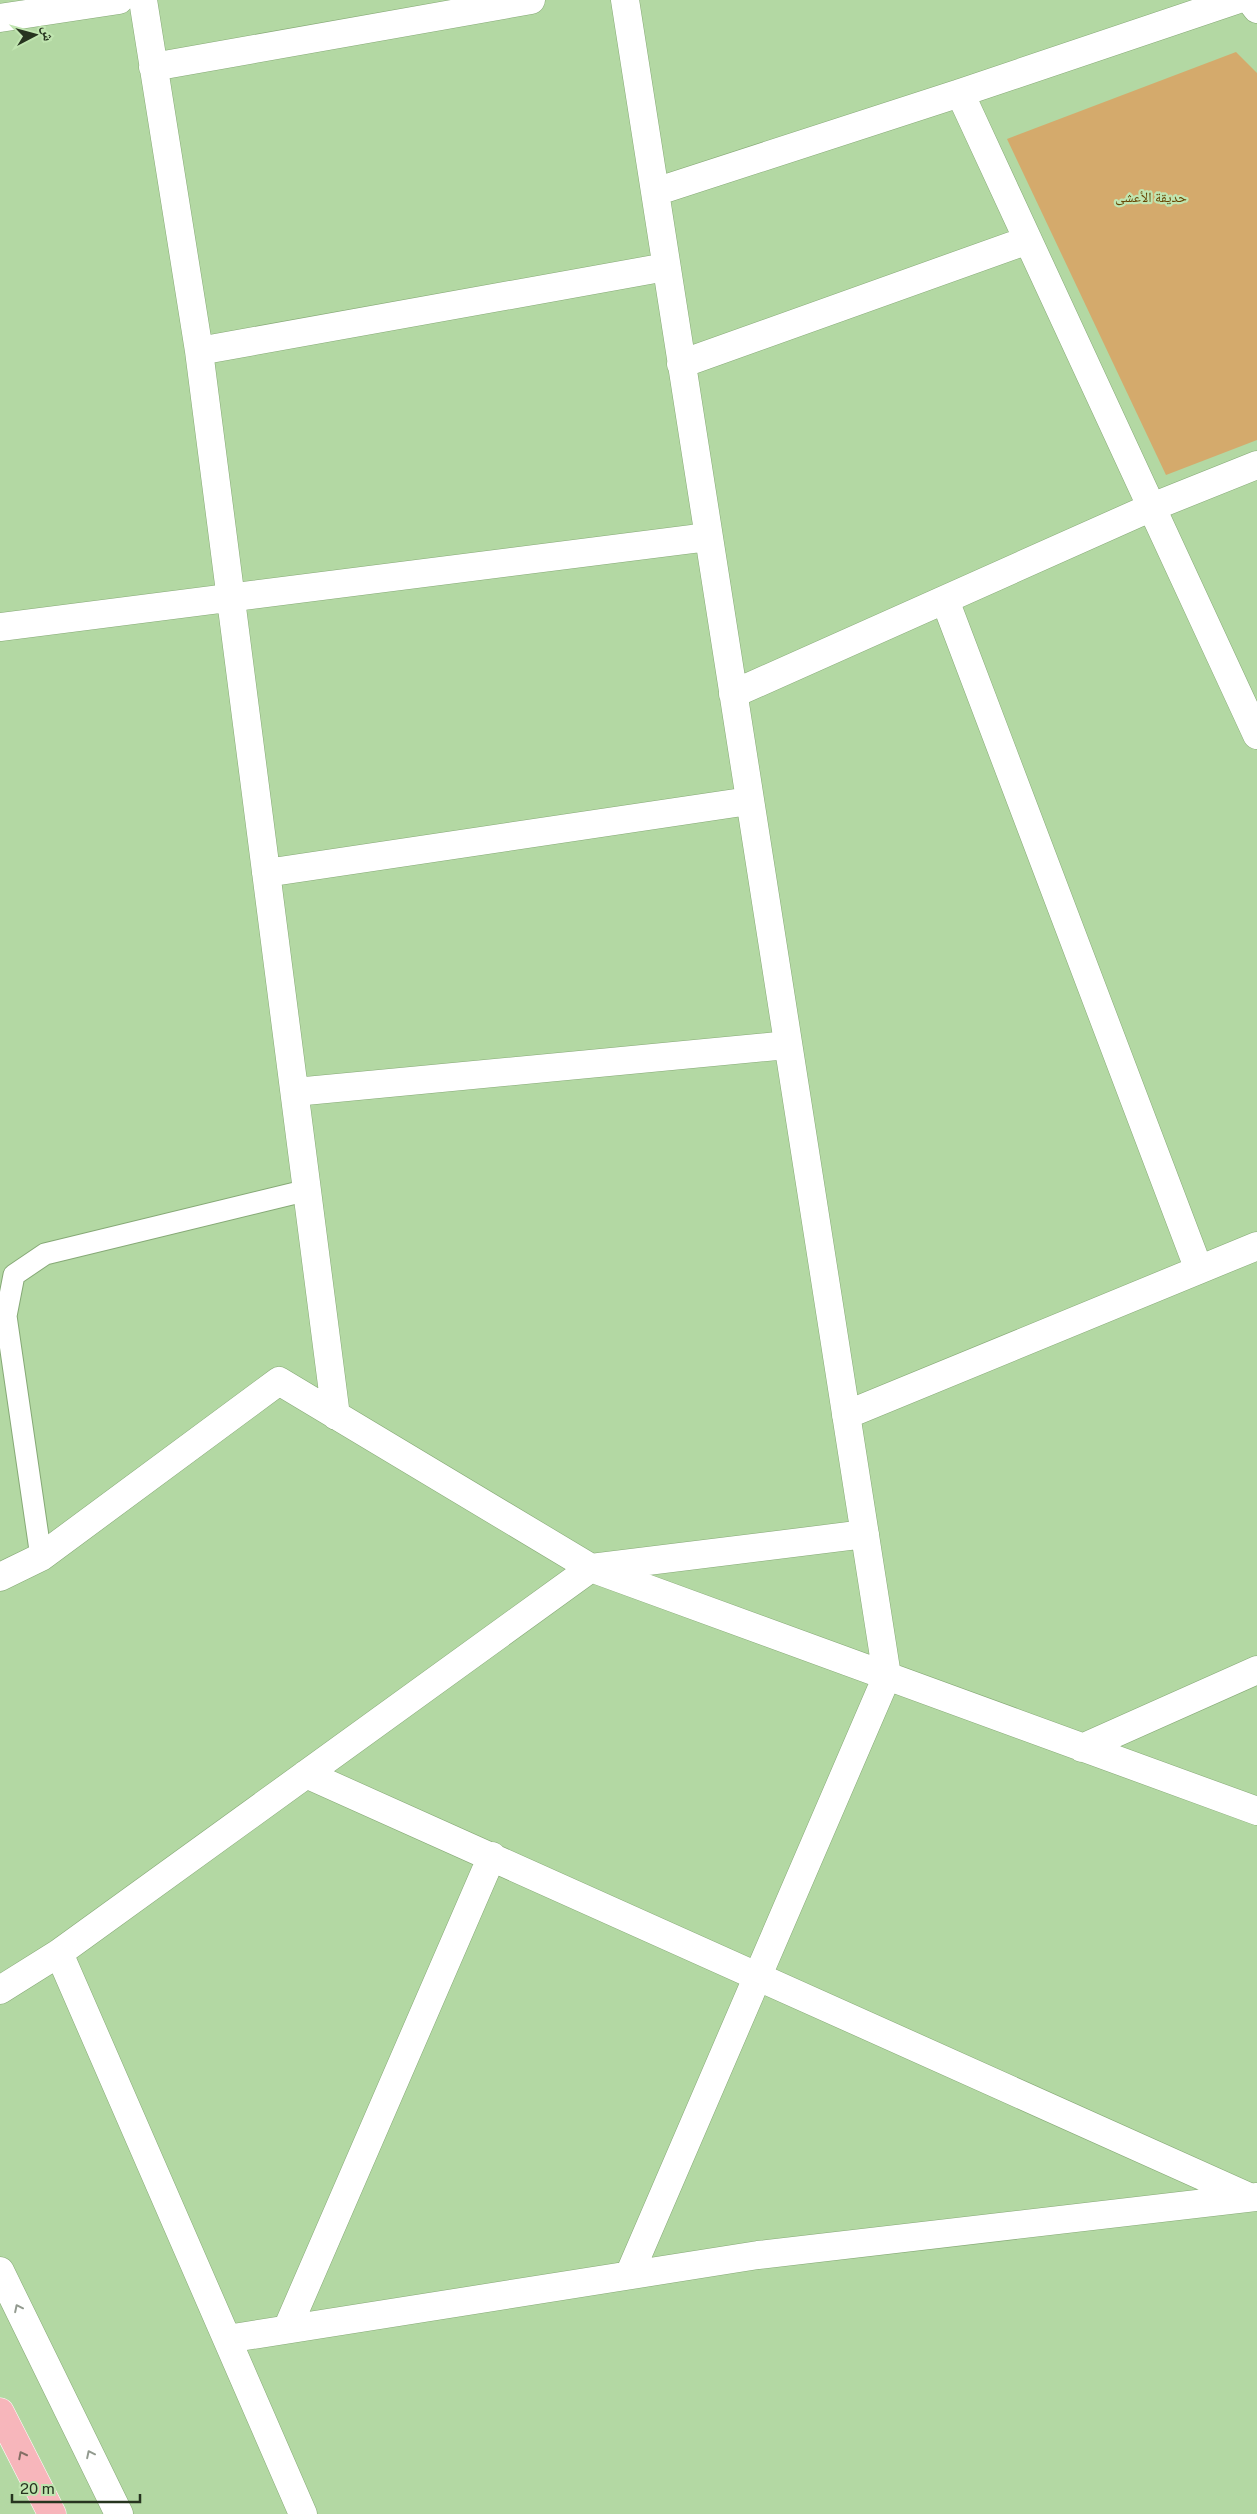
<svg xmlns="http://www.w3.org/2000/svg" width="1257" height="2514" font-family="'Public Sans','Noto Naskh Arabic',sans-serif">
	<rect width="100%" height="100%" fill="#b3d8a3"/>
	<path fill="#d4aa6c" d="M1236,52L1257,73V440L1166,475L1007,139Z"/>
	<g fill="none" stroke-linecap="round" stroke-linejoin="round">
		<defs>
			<path id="lane" d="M41,1557L6,1316L14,1275L45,1254L308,1190"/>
			<path id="street" d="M143,0L199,351L336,1416
				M625,0L887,1676L629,2275
				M1250,0L1257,9
				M0,18L119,0
				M153,67L531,0
				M960,93L1257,735
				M655,192L960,93L1236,0
				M199,351L666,267
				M681,364L1028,240
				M945,600L1199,1270
				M0,627L708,537
				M733,694L1152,507L1257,465
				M266,873L749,801
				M295,1092L788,1045
				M846,1415L1257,1246
				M0,1577L41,1557L279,1381L591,1568L1257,1811
				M1082,1748L1257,1670
				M306,1774L1249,2197
				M59,1953L303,2514
				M0,1990L59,1953L591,1568L865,1534
				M0,2271L119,2514
				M287,2329L492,1856
				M227,2339L758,2255L1257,2197"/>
			<path id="primary" d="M0,2412L52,2514"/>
		</defs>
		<use href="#lane" stroke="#86a976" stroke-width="23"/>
		<use href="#street" stroke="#86a976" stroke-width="29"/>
		<use href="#primary" stroke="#fff" stroke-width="29"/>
		<use href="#lane" stroke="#fff" stroke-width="21"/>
		<use href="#street" stroke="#fff" stroke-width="28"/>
		<use href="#primary" stroke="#f7b6bb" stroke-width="28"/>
	</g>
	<defs><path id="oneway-chevron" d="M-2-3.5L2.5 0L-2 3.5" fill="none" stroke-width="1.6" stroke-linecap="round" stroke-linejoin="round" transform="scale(1.25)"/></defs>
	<g stroke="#929a8f">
		<use href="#oneway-chevron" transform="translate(18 2308) rotate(-116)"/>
		<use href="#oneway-chevron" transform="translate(90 2454) rotate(-116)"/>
	</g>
	<use stroke="#846e65" href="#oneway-chevron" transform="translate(22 2455) rotate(-117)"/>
	<g text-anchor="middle" stroke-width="4.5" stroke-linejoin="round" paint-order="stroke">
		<g font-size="14" fill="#664402" stroke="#c0e5b0">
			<text x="1151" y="202">حديقة الأعشى</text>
		</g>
	</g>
	<g transform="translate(35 35) rotate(84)" stroke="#c0e5b0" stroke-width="4" paint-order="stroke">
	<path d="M0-4L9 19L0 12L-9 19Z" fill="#26341f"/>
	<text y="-8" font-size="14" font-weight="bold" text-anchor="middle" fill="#26341f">ش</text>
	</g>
	<path d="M12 2494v8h128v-8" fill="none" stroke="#26341f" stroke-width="2.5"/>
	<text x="20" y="2494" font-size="15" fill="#26341f" stroke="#c0e5b0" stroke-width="4" paint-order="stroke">20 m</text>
</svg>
